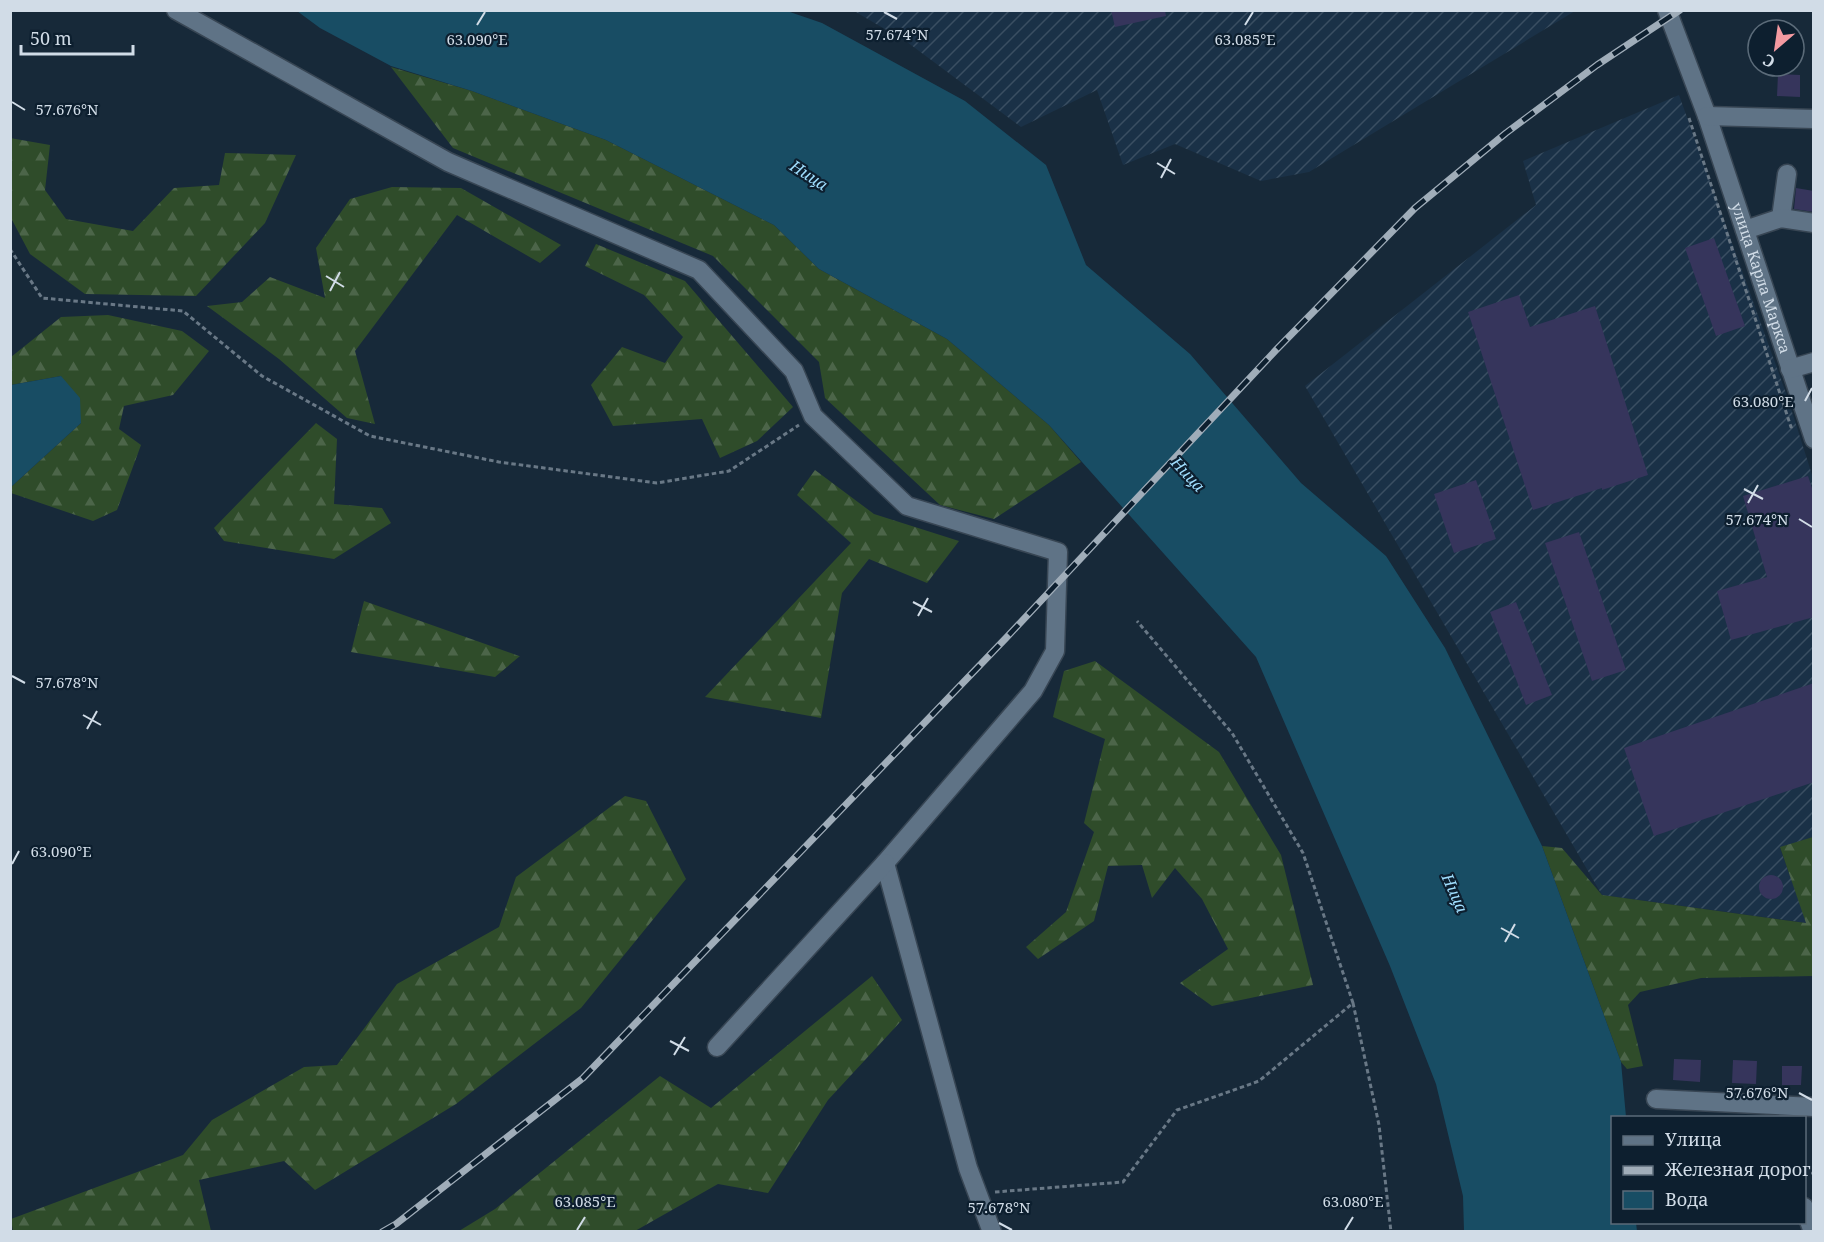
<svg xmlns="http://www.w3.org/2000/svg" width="1824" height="1242" font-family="'Noto Serif',serif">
	<defs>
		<pattern id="industrial-furrows" width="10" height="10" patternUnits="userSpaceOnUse" patternTransform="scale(1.5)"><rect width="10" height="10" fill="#1a3147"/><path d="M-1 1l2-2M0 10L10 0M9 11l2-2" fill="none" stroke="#3a4e62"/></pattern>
		<pattern id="forest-firs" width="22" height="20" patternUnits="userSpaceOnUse" patternTransform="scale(1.5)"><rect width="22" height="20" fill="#2f4c2a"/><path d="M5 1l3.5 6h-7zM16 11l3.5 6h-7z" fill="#4c6549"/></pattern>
	</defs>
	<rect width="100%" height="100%" fill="#172939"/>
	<path fill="url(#industrial-furrows)" d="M854,11H1575L1309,172L1261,181L1175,144L1123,165L1097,90L1021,127L907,42Z
		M1679,95L1787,396L1813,478V837L1780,848L1807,923L1602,895L1305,386L1536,205L1523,161Z"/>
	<path fill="url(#forest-firs)" d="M391,67L472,91L606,140L774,225L819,269L947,339L1049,425L1081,462L994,519L940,505L825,398L819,362L713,256L453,148Z
		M10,138L50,145L45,190L66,219L133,231L174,188L219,185L225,153L296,155L265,223L196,296L85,294L30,254L11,218Z
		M392,187L461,188L561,245L540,263L457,215L355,351L375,424L347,418L279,359L207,306L242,302L270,277L325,298L316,248L350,199Z
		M596,244L685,281L793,407L757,441L720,458L702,419L613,426L591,385L622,347L665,363L683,337L644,295L585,266Z
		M108,315L182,331L209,351L173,395L124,406L119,429L141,445L117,510L93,521L11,493V487L81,423L61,376L11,385V357L61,317Z
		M316,423L337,439L334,504L382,508L391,523L334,559L224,541L214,528Z
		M815,470L874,514L959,541L927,583L869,559L842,593L821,718L705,697L851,543L797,495Z
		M364,601L519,656H520L495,677L351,652Z
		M1095,661L1219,752L1281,855L1313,985L1212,1006L1180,983L1228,949L1202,899L1175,868L1152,898L1142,865L1108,866L1094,921L1038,959L1026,947L1066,912L1094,832L1084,823L1105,739L1053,717L1064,671Z
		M625,796L646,801L686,879L581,1008L456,1104L315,1190L284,1161L199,1180L211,1231H13L11,1219L183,1155L212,1120L304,1067L337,1065L397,984L499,927L516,877Z
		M1813,837V976L1701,978L1640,992L1628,1005L1643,1066L1627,1069L1621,1062L1542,846L1562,848L1602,895L1806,923L1780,847Z
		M872,976L902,1020L828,1100L768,1193L718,1184L635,1231H459L495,1209L660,1076L711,1108Z"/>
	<path fill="#184d64" d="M297,11H787L822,23L965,101L1046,165L1086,265L1190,354L1301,483L1386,556L1445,648L1542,846L1621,1062L1626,1117L1612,1118V1222L1636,1223L1637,1231H1464L1463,1196L1436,1084L1390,966L1256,657L1049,425L947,339L819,269L774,225L606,140L472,91L391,66L320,28Z
		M61,376L80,398L81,423L11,487V385Z"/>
	<path fill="#36355c" d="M1111,10H1165L1166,16L1115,27Z
		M1778,74L1800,75V97L1777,96Z
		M1796,188L1814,191V212L1794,209Z
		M1714,238L1745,326L1716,336L1685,248Z
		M1519,295L1530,327L1595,306L1648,475L1602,490V488L1533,510L1468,312Z
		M1808,476L1814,494V617L1731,640L1717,591L1767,577L1743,496Z
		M1476,480L1496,539L1454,553L1434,494Z
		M1579,532L1626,670L1592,681L1545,543Z
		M1516,602L1552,695L1526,705L1490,612Z
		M1814,683V782L1654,836L1624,748Z
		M1759 887a12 12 0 1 1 24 0a12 12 0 1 1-24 0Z
		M1674,1059L1701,1060L1700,1082L1673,1080Z
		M1733,1060L1757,1061L1756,1084L1732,1083Z
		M1782,1066H1802L1801,1085H1782Z"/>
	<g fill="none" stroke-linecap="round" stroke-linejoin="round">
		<defs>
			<g id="minor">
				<path d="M176,10L448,162L699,270L794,371L813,416L907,506L1058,552L1055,651L1033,691L885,863L968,1168L992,1232"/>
				<path id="s1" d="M1667,10L1707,116L1814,439"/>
				<path d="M1707,116L1814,119"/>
				<path d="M1781,218L1787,174"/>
				<path d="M1745,230L1781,218L1814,223"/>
				<path d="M1790,369L1814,362"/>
				<path d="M717,1047L885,863"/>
				<path d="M1656,1099L1814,1107"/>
				<path d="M1804,1207L1813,1232"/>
			</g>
		</defs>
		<use href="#minor" stroke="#384654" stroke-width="21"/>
		<path stroke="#697886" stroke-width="3" stroke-dasharray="4.5 3" stroke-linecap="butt" d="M1689,118L1791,427L1795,426
			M10,249L42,298L183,311L262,376L370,436L499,462L657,483L729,471L799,425
			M1353,1003L1379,1125L1391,1232
			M995,1192L1123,1182L1177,1110L1259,1081L1353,1003L1303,853L1232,733L1137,621"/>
		<use href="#minor" stroke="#5f7386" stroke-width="18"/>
		<defs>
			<path id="rail" d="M382,1232L396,1224L583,1078L1006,638L1276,350L1415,208L1506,133L1597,65L1680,10"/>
		</defs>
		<use href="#rail" stroke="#a0adb9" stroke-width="7"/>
		<use href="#rail" stroke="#0d1f2f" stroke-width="4.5" stroke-dasharray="14" stroke-linecap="butt"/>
	</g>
	<path fill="none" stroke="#d1dce7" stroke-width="2" d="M884,12L897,19M477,25L485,12M1245,25L1253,12M12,102L25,110M1157,163L1175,174M1161,178L1171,159M326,276L344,287M330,291L340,272M1805,401L1812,388M1744,489L1763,499M1748,503L1758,485M1799,519L1812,527M913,602L932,612M918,616L928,598M12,676L25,683M83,715L101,725M87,729L97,711M12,864L19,851M1501,928L1519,938M1505,942L1515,924M670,1041L689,1051M674,1055L685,1037M1799,1093L1812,1100M999,1223L1012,1230M577,1230L585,1217M1345,1230L1353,1217"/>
	<g text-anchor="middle" stroke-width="4.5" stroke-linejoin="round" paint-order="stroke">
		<g font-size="15" fill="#d1dce7" stroke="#0d1f2f">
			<text dy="5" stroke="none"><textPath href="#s1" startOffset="284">улица Карла Маркса</textPath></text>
		</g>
		<g font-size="16" font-style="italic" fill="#9fddfd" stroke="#0d1f2f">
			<text transform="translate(809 175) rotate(33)" y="6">Ница</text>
			<text transform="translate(1188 474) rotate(47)" y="6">Ница</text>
			<text transform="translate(1455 893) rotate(66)" y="6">Ница</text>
		</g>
	</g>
	<g font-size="15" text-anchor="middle" fill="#d1dce7" stroke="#0d1f2f" stroke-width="4.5" stroke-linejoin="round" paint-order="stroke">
		<text x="897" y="40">57.674°N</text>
		<text x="477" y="45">63.090°E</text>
		<text x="1245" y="45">63.085°E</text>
		<text x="67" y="115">57.676°N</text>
		<text x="1763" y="407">63.080°E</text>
		<text x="1757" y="525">57.674°N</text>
		<text x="67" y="688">57.678°N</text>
		<text x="61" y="857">63.090°E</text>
		<text x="1757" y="1098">57.676°N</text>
		<text x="585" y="1207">63.085°E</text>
		<text x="1353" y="1207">63.080°E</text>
		<text x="999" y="1213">57.678°N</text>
	</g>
	<rect width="1824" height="1242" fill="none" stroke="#d1dce7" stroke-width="24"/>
	<rect x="1611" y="1116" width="195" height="108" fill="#0d1f2f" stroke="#5b6b79" stroke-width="1.5"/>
	<rect x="1623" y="1136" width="30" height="9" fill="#5f7386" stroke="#5b6b79" stroke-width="1.5"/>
	<text x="1665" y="1146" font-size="18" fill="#d1dce7">Улица</text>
	<rect x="1623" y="1166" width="30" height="9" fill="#a0adb9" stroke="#5b6b79" stroke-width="1.5"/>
	<text x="1665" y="1176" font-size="18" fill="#d1dce7">Железная дорога</text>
	<rect x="1623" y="1191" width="30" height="18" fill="#184d64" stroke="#5b6b79" stroke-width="1.5"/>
	<text x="1665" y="1206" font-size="18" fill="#d1dce7">Вода</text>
	<g transform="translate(1776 48) rotate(209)"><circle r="28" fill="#0d1f2f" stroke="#5b6b79" stroke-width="1.5"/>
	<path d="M0-4.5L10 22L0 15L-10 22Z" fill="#f49aa1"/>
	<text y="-9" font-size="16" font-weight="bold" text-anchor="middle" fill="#d1dce7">С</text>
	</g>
	<path d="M21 45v9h112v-9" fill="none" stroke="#d1dce7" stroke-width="3"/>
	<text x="30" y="45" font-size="18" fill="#d1dce7" stroke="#0d1f2f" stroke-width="4.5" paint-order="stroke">50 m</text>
</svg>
